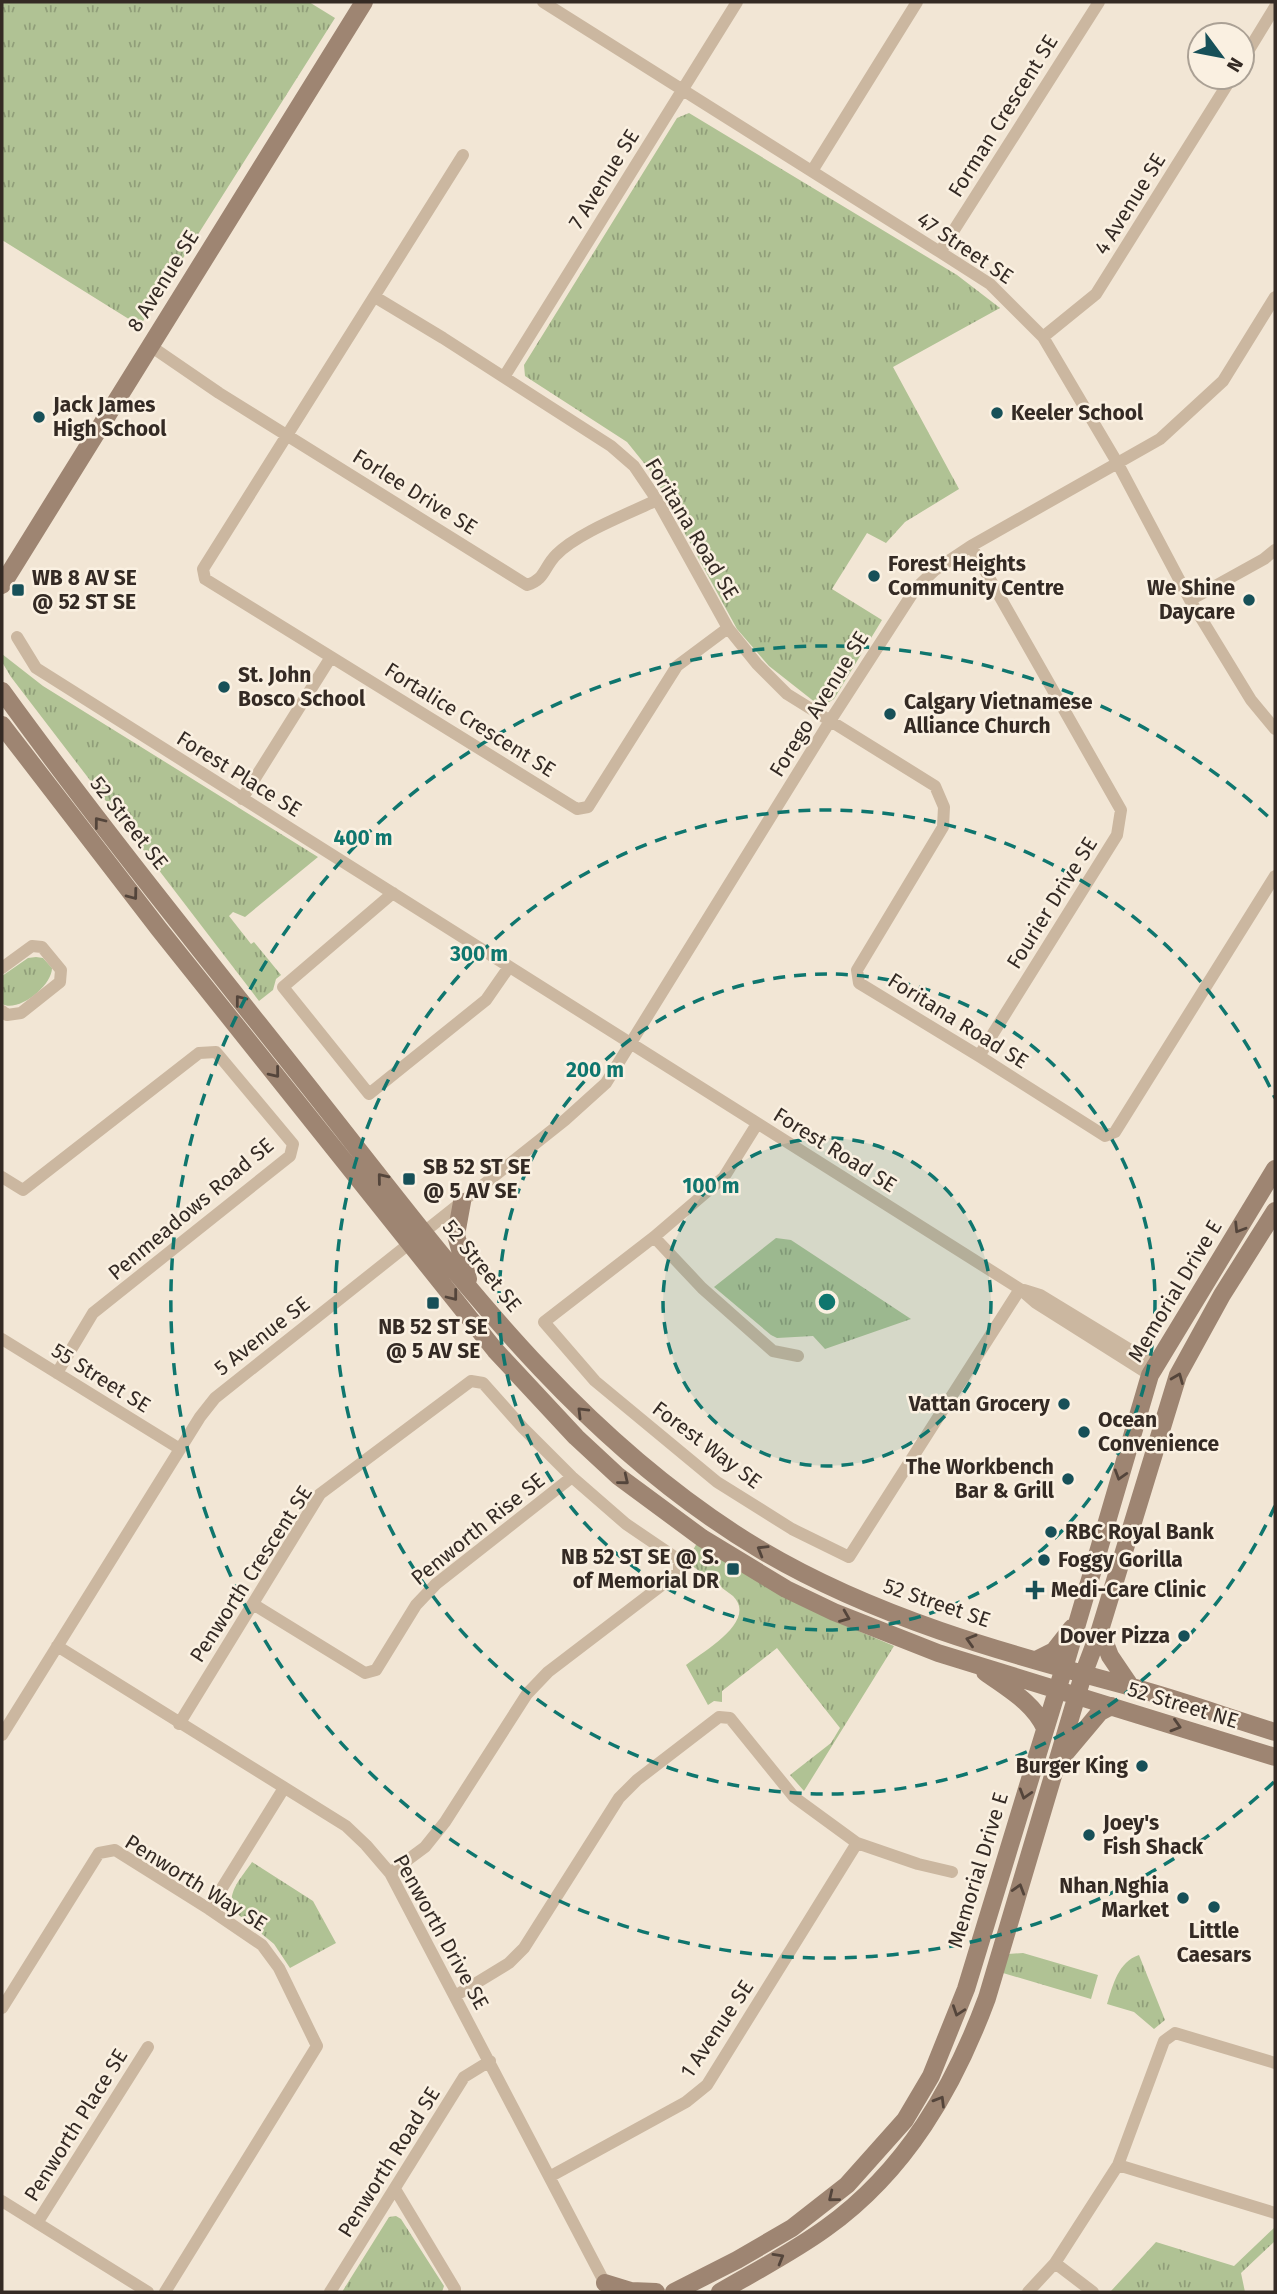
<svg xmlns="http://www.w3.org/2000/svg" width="1277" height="2294" font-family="'Fira Sans',sans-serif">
	<defs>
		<pattern id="park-tufts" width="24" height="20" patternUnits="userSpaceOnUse" patternTransform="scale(1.75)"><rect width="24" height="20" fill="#b0c294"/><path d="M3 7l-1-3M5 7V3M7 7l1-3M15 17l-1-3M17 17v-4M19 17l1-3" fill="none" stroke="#909e79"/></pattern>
	</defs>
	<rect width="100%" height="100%" fill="#f2e6d5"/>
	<path fill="url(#park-tufts)" d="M2,2H309L335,18L140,326L2,240Z
		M689,113L957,275L1000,308L893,367L959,489L905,522L886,543L867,533L832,589L882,620L834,699L826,704L816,703L769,666L737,629L652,473L627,442L525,376L524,365L677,118Z
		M2,654L43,686L318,857L245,917L233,912L229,916L251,944L254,942L281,975L276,979L273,990L259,1001L11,677L2,662Z
		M36,957L43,958L52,968C52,986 18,1013 2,1004V976L28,958Z
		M776,1238L791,1240L911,1319L825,1349L813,1336L777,1338L771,1335L714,1287Z
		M697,1543L828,1618L894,1646L804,1791L790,1775L831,1743L840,1728L777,1648L722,1691V1702L714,1701L708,1705L686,1665C704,1651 758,1621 733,1596L691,1565L689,1557Z
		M252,1862L313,1901L336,1943L290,1968L274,1944L234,1911C225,1893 243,1876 252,1862Z
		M1023,1953L1098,1975L1091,1999L1003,1973L1008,1954Z
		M1139,1955L1165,2020L1154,2029L1134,2012L1107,2004C1113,1985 1118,1962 1139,1955Z
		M396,2216L401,2219L444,2286L442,2292H342L389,2217Z
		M1275,2227V2241L1241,2273L1245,2292L1111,2291L1156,2242L1234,2266Z"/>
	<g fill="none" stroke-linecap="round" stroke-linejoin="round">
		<path stroke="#cbb7a0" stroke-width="12" d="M543,2L940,252L990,284L1043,337L1118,464L1190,600L1251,700L1275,729
			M1242,61L1275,7
			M463,155L203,569L205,579L577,809L588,807L677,666L728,628
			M812,171L917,2
			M940,252L1099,2
			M375,297L443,338L611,446L634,466L657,500L728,628L757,664L787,694L935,786L944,807L943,827L857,970L859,983L979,1056L1105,1136L1115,1132L1275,876
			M1043,337L1096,294L1232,77
			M149,345L219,393L527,585C545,580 544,567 556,555C577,533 628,514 657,500
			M504,377L737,2
			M971,546L1121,810L1117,835L979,1056
			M1190,600L1264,559L1275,550
			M17,637L36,668L1020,1289L1036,1303L1150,1375
			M242,799L331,657
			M393,893L283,987L369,1094L486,1000L509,967
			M2,968L32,946L42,947L61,970L60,982L21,1013L7,1015L2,1011
			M757,1124L724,1177L654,1237L544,1322L595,1381L717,1482L792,1529L849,1557L1020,1289
			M2,1177L23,1190L199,1053L216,1052L293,1144L290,1156L93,1313L57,1373
			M654,1237L702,1288L773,1351L798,1356
			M1024,1290L1040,1295L1155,1365
			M2,1339L180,1449
			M253,1604L365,1673L376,1670L416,1605L436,1584L572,1477
			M57,1646L346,1826L366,1845L390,1873L608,2289
			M179,1724L320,1494L471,1381L483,1383L523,1428L572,1477L626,1524L679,1560V1572L548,1672L527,1694L445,1822L425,1847L390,1873
			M2,1735L200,1417L215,1398L565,1120L606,1083L830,721L916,588L935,570L971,546L1160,439L1223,381L1275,297
			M209,1909L284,1788
			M455,1996L509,1963L524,1948L619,1798L637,1780L719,1717L730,1718L794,1797L857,1843L918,1864L952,1872
			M2,2008L99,1853L115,1850L209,1909L262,1945L279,1968L317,2046L165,2292
			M1118,2165L1275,2213
			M551,2176L686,2102L707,2085L857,1843
			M395,2189L455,2289L454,2292
			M2,2201L148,2292
			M37,2223L148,2047
			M1055,2263L1093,2292
			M330,2292L464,2077L490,2061
			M1028,2292L1055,2263L1118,2165L1164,2041L1175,2033L1275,2063"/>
		<path stroke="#9e8572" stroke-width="18" d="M2,585L364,2
			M2,691C102,829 210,962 316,1096C449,1264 573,1438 761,1550C874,1617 1003,1653 1128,1686C1178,1699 1226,1717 1275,1732
			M2,725L159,929L495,1350L576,1437L618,1476L702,1538L786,1589L834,1612L938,1653L1275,1757
			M462,1202L456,1235L468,1279
			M1100,1630L1110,1656L1131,1687
			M1036,1660L1054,1651L1072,1628
			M985,1672C1008,1689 1033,1702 1045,1728
			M1063,1756L1100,1712L1111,1706
			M605,2283L631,2291L656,2292
			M674,2292L737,2260L792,2228L847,2185L905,2120L931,2076L966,1989L1067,1658L1150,1375L1275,1169
			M720,2292C756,2271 793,2252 826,2228C906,2171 954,2087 987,1998L1083,1675L1100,1630L1178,1375L1222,1295L1275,1211"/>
	</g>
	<defs><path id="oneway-chevron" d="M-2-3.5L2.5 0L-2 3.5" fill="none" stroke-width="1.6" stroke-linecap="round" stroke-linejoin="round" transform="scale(1.75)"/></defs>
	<g stroke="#54453b">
		<use href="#oneway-chevron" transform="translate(99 822) rotate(-128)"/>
		<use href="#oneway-chevron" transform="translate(133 895) rotate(53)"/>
		<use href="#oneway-chevron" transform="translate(240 1000) rotate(-128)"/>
		<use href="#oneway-chevron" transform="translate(275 1073) rotate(51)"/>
		<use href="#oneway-chevron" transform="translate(382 1178) rotate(-129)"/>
		<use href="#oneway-chevron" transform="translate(1239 1228) rotate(122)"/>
		<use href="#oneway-chevron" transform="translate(453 1296) rotate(52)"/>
		<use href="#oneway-chevron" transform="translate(1178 1378) rotate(-68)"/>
		<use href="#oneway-chevron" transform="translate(582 1412) rotate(-135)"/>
		<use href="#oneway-chevron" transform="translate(1120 1475) rotate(107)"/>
		<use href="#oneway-chevron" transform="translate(624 1480) rotate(39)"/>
		<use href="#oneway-chevron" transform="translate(762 1550) rotate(-149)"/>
		<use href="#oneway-chevron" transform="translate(845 1617) rotate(22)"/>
		<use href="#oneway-chevron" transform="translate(971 1640) rotate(-163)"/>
		<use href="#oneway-chevron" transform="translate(1176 1726) rotate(17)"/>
		<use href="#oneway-chevron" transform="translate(1025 1794) rotate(107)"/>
		<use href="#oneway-chevron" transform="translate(1019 1889) rotate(-73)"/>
		<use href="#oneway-chevron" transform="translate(958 2011) rotate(109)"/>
		<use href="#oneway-chevron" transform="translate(940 2101) rotate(-59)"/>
		<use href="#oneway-chevron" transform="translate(833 2197) rotate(141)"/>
		<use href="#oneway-chevron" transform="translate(779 2258) rotate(-30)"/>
	</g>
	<circle cx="827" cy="1302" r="164" fill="#0f766e" fill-opacity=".12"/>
	<g fill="none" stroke="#0f766e" stroke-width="3.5" stroke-dasharray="12 9">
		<circle cx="827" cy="1302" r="164"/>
		<circle cx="827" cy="1302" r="328"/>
		<path d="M1275 1506A492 492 0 1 1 1275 1098"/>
		<path d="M1274 1782A656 656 0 1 1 1274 822"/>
	</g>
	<g fill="#175058" stroke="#faf0e1" stroke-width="2.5">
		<circle cx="997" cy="413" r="7"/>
		<circle cx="39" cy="417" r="7"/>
		<circle cx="874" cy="576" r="7"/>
		<rect x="11" y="583" width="14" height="14" rx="3.5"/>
		<circle cx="1249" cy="600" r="7"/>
		<circle cx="224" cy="687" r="7"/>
		<circle cx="890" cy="714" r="7"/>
		<rect x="402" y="1172" width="14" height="14" rx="3.5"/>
		<rect x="426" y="1296" width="14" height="14" rx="3.5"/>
		<circle cx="1064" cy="1404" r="7"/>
		<circle cx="1084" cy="1432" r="7"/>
		<circle cx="1068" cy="1479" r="7"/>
		<circle cx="1051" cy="1532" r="7"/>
		<circle cx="1044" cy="1560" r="7"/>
		<rect x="726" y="1562" width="14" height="14" rx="3.5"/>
		<path d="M1031.5 1579.5h7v7h7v7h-7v7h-7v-7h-7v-7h7z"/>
		<circle cx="1184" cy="1636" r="7"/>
		<circle cx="1142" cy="1766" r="7"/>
		<circle cx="1089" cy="1835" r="7"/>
		<circle cx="1183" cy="1898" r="7"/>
		<circle cx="1214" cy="1907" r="7"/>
	</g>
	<g text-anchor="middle" stroke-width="5" stroke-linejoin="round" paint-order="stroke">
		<g font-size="21" fill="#342a24" stroke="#faf0e1">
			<text transform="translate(1003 116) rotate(-58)" y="7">Forman Crescent SE</text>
			<text transform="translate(604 179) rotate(-58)" y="7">7 Avenue SE</text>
			<text transform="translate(1130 204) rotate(-58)" y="7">4 Avenue SE</text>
			<text transform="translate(965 248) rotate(34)" y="7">47 Street SE</text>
			<text transform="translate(163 281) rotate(-58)" y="7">8 Avenue SE</text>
			<text transform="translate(415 492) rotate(32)" y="7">Forlee Drive SE</text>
			<text transform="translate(692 529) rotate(59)" y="7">Foritana Road SE</text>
			<text transform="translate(819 704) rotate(-58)" y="7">Forego Avenue SE</text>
			<text transform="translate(470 720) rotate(32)" y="7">Fortalice Crescent SE</text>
			<text transform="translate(239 774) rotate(32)" y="7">Forest Place SE</text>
			<text transform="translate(129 823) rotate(52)" y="7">52 Street SE</text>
			<text transform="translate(1052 903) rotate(-58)" y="7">Fourier Drive SE</text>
			<text transform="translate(958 1021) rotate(32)" y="7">Foritana Road SE</text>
			<text transform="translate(835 1150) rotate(32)" y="7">Forest Road SE</text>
			<text transform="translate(191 1209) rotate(-40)" y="7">Penmeadows Road SE</text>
			<text transform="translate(482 1266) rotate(51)" y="7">52 Street SE</text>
			<text transform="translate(1175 1291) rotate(-59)" y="7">Memorial Drive E</text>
			<text transform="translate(262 1336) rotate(-38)" y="7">5 Avenue SE</text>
			<text transform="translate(101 1378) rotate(32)" y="7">55 Street SE</text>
			<text transform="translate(707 1445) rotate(37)" y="7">Forest Way SE</text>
			<text transform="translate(478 1529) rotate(-39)" y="7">Penworth Rise SE</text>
			<text transform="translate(251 1574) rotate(-57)" y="7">Penworth Crescent SE</text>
			<text transform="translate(937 1603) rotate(19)" y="7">52 Street SE</text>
			<text transform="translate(1183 1705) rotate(17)" y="7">52 Street NE</text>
			<text transform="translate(978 1870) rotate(-73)" y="7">Memorial Drive E</text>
			<text transform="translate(196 1883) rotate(32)" y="7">Penworth Way SE</text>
			<text transform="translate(441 1932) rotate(61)" y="7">Penworth Drive SE</text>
			<text transform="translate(717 2029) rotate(-56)" y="7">1 Avenue SE</text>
			<text transform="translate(76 2125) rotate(-58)" y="7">Penworth Place SE</text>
			<text transform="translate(389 2162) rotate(-58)" y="7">Penworth Road SE</text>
		</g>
		<g font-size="21" font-weight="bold" fill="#342a24" stroke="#faf0e1" text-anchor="start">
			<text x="53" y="412">Jack James<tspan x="53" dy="24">High School</tspan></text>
			<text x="1011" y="420">Keeler School</text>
			<text x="888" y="571">Forest Heights<tspan x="888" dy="24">Community Centre</tspan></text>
			<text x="32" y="585">WB 8 AV SE<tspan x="32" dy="24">@ 52 ST SE</tspan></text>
			<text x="1235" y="595" text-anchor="end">We Shine<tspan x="1235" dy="24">Daycare</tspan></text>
			<text x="238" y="682">St. John<tspan x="238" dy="24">Bosco School</tspan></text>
			<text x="904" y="709">Calgary Vietnamese<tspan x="904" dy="24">Alliance Church</tspan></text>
			<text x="423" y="1174">SB 52 ST SE<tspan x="423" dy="24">@ 5 AV SE</tspan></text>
			<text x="433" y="1334" text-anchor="middle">NB 52 ST SE<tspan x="433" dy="24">@ 5 AV SE</tspan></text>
			<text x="1050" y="1411" text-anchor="end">Vattan Grocery</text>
			<text x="1098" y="1427">Ocean<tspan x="1098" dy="24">Convenience</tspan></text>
			<text x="1054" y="1474" text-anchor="end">The Workbench<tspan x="1054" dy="24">Bar &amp; Grill</tspan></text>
			<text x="1065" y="1539">RBC Royal Bank</text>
			<text x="719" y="1564" text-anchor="end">NB 52 ST SE @ S.<tspan x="719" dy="24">of Memorial DR</tspan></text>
			<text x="1058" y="1567">Foggy Gorilla</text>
			<text x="1051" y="1597">Medi-Care Clinic</text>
			<text x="1170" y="1643" text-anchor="end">Dover Pizza</text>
			<text x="1128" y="1773" text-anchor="end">Burger King</text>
			<text x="1103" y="1830">Joey's<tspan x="1103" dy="24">Fish Shack</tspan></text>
			<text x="1169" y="1893" text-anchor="end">Nhan Nghia<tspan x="1169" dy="24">Market</tspan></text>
			<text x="1214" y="1938" text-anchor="middle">Little<tspan x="1214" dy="24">Caesars</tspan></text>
		</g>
	</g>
	<circle cx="827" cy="1302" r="10" fill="#0f766e" stroke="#faf0e1" stroke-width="3.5"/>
	<g font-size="21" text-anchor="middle" font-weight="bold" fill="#0f766e" stroke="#faf0e1" stroke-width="5" stroke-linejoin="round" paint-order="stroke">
		<text x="363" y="845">400 m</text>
		<text x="479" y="961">300 m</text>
		<text x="595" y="1077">200 m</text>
		<text x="711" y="1193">100 m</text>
	</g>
	<rect width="1277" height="2294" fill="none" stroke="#342a24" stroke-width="7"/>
	<g transform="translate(1221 56) rotate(122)"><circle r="33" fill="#faf0e1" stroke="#aba195" stroke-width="2"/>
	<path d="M0-5L12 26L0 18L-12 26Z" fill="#175058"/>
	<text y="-10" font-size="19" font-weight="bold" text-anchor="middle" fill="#342a24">N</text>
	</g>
</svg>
